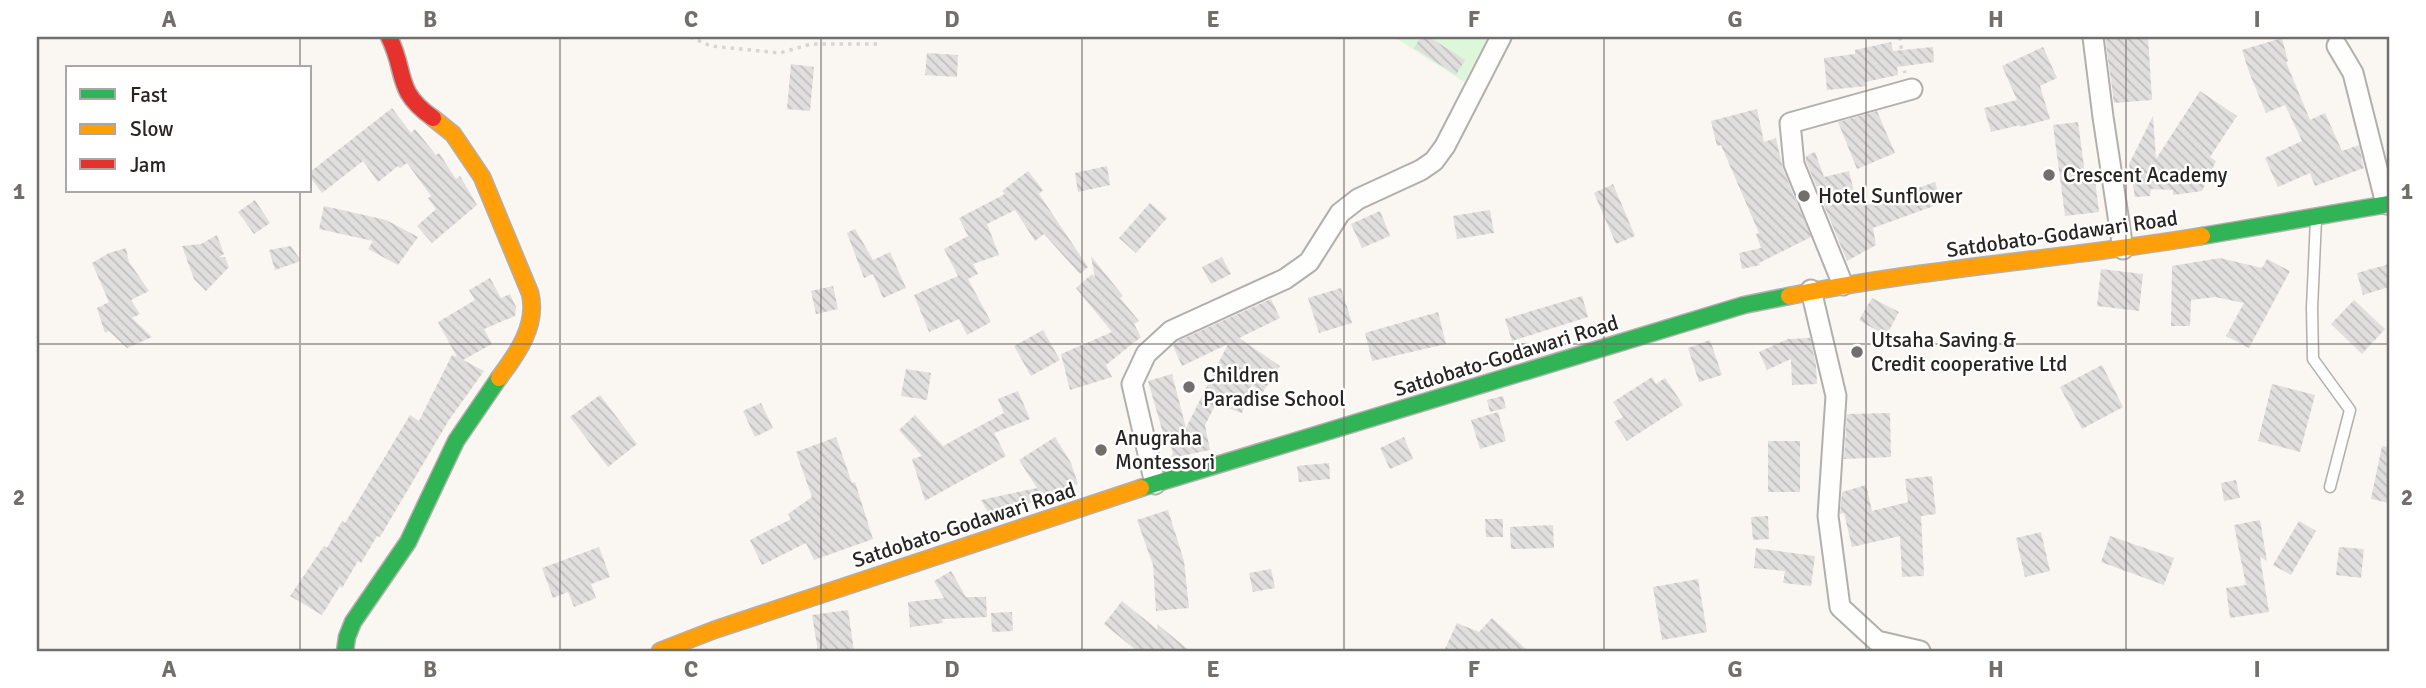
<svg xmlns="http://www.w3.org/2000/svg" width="2426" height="688" font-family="Signika,sans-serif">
	<defs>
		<pattern id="building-back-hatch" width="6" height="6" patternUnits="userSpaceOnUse" patternTransform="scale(1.75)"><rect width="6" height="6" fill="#e1dede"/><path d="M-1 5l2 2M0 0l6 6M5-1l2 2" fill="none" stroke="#c1bebe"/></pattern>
	</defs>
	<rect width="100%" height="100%" fill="#faf6f2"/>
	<path fill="#dcf7da" d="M1394,37H1488L1464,82Z"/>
	<path fill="url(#building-back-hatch)" d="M1421,37H1429L1465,60L1456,75L1414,48Z
		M2105,37H2148L2152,100L2114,103Z
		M2282,38L2288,61L2286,62L2310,120L2325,113L2342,151L2359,145L2364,168L2315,186L2310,173L2278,187L2265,158L2302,141L2285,105L2266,113L2249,72L2242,50Z
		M1891,42L1893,51L1933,47L1934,62L1897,67L1898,75L1865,82L1867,86L1827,90L1824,58L1855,54V50Z
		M2043,47L2057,78L2040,86L2050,119L2020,127V125L1991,132L1984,108L2017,100L2002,66Z
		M927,53L958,55L957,77L925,75Z
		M791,64L814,67L810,111L787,109Z
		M2200,91L2237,116L2210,157L2216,161L2202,191L2173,195V190L2151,189L2150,196L2135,197L2129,164L2153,116L2156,159Z
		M392,108L411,133L415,129L436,155L439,153L456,179L460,176L477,205L432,243L417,226L436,209L428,198L431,196L407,163L400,168L398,166L378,182L363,161L322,193L310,177V172Z
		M1757,109L1764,142L1776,138L1783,169L1811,237L1759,263L1760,265L1742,269L1739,253L1761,248L1756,234L1759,233L1721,145L1717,146L1711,121Z
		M1877,111L1895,153L1857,169L1838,122Z
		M2078,122L2086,182L2095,180L2099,212L2065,216L2053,125Z
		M1815,152L1824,177L1849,171L1857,204L1868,200L1869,205L1935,182L1942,203L1873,228L1876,245L1847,261L1806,161V156Z
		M1107,166L1110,185L1078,192L1075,173Z
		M1028,171L1043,190L1039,194L1088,267L1080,274L1044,234L1035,241L1015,210L987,224L999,255L973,264L978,274L968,279L991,322L967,335L959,319L929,332L914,295L958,276L944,249L968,236L959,218L1005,194L1002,191Z
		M1613,184L1635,236L1616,244L1594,193Z
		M255,200L270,223L254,234L238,212Z
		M1150,203L1167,218L1136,253L1119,238Z
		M324,206L386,220L418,237L398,265L368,249L373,241L319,229Z
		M1490,210L1494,233L1457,239L1453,216Z
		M1380,211L1390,236L1362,248L1351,224Z
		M855,229L873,260L890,252L906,288L883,298L873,274L864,278L847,233Z
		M217,235L224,254L219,257H225L229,267L206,291L194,279L182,246L201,244Z
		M291,246L301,261L275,270L269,250Z
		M126,248L129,262L149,291L131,300L140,314L132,318L152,337L127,348L109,331L105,333L97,308L109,302L92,263L109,253Z
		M1091,256L1123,296L1120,298L1139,321L1134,324L1141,337L1106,365L1112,377L1070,390L1061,354L1112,332L1076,288L1092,274L1095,278Z
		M1222,257L1231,274L1211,284L1202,267Z
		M2220,258L2262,268L2267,259L2290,271L2249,348L2226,336L2244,303L2215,297L2191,300L2190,326H2171L2172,266Z
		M2389,264V287L2363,295L2357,273Z
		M2101,269L2143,274L2139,311L2097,306Z
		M490,278L501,298L510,294L516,307L515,316L484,329L492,344L463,360L484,371L449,420L380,537L377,536L361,563L358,561L342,588L340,586L322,615L290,596L324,546L327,548L342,521L345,523L410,415L419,421L452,355L457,357L438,322L475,300L469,290Z
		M833,286L838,309L816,314L811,291Z
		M1341,288L1352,323L1319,333L1308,298Z
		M1582,296L1588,317L1512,341L1505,319Z
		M1872,298L1899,312L1886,336L1859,320Z
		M1271,299L1280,318L1239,338L1280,366L1263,392L1252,385L1242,413L1216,404L1205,425L1210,450L1171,458L1173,453L1169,439L1165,440L1148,381L1172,374L1186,428L1228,344L1182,366L1173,346L1178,341Z
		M2354,300L2385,329L2362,354L2331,324Z
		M1438,312L1446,344L1372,361L1365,333Z
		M1043,330L1060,360L1031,376L1014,346Z
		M1810,338L1816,365L1817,384L1792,385L1791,359L1767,370L1759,352L1788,339Z
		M1710,340L1722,375L1699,382L1688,348Z
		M2102,365L2123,407L2082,429L2060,387Z
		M906,369L931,373L927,400L901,396Z
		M1652,377L1656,384L1665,378L1683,405L1627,441L1614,422L1623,417L1613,402Z
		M2272,384L2315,395L2300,452L2258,441Z
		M1018,391L1030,419L994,433L1006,456L925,501L912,459L922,456L899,430L915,415L943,446L1004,413L998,399Z
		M600,395L637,444L608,467L570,417Z
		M1503,396L1506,408L1490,412L1487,400Z
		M761,403L773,428L755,437L743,411Z
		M1498,412L1506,441L1480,449L1471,420Z
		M1890,413L1891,457L1844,459L1847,414Z
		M836,437L852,483L855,482L873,539L814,560L806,543L762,565L750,540L791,519L788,514L812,497L796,452Z
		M1055,437L1071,463L1078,484L1049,493L1050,495L991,518L981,500L1037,488L1019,460Z
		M1404,437L1413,459L1390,469L1380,448Z
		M1768,441H1800V492H1768Z
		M2382,446L2389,447V503L2371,499Z
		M1329,463L1330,479L1299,482L1297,466Z
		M1932,476L1936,514L1921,516L1924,576L1902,577L1900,536L1852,547L1844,513L1840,514L1842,492L1866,485L1872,511L1908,502L1905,479Z
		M2236,480L2240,498L2224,501L2221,483Z
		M1168,510L1184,561L1189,608L1156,611L1153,565L1137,520Z
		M1768,516L1769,539L1753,540L1751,517Z
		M1485,519H1503V537H1486Z
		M2260,520L2267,561L2260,557L2269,612L2230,618L2226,588L2246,585L2234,525Z
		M2299,521L2316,531L2291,575L2273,565Z
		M1553,525L1554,548L1511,549L1510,527Z
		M2041,532L2050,571L2025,577L2016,538Z
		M2110,536L2174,558L2164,585L2101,562Z
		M599,547L610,577L591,584L596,598L574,607L568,592L553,598L542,568Z
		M2339,547L2364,549L2361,578L2336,575Z
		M1756,548L1815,556L1811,586L1783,583L1785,571L1754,568Z
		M1271,569L1275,588L1253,592L1249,573Z
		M951,571L966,597H986L987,617L942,619L943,623L910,627L908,602L944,598L934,581Z
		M1698,579L1707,632L1662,640L1653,587Z
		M1122,601L1158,630L1157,624L1190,651H1137L1104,624Z
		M848,610L854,651H818L812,615Z
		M1012,612L1013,631L992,632L991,613Z
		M1492,618L1528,651H1444L1457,623L1479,632Z"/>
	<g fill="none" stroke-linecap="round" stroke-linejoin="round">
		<defs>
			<path id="lane" d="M2316,219L2312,308L2313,359L2350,410L2330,487"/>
			<path id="street" d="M2093,37L2103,117L2123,249
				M2337,46L2353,73L2386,204
				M1843,285L1794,164L1790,123L1912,89
				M1811,290L1836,396L1828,516L1840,607L1877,641L1920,651
				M1155,484L1132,384L1146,354L1171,331L1285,279L1309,262L1340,213L1358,199L1421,170L1434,161L1445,146L1501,37"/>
			<path id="fast" d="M2202,236L2389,204
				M1141,488L1744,305L1789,296
				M345,651L347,637L353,622L408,542L456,441L499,378"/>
			<path id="slow" d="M433,118L453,134L482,177L530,293C538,325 517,354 499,378
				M1789,296C1925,268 2065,259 2202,236
				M660,651L714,630L1141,488"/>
			<path id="jam" d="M389,37C407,73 394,91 433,118"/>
		</defs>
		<use href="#lane" stroke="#b2afac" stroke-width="13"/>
		<use href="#street" stroke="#b2afac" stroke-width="23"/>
		<use href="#fast" stroke="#b2afac" stroke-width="19"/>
		<use href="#slow" stroke="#b2afac" stroke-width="19"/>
		<use href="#jam" stroke="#b2afac" stroke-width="19"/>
		<path stroke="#d7d6d5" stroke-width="3.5" stroke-dasharray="3.5 5" stroke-linecap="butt" d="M690,37L711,46L780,53L811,44H881
			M1900,37L1903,66L1905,73"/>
		<use href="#lane" stroke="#fefefd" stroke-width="10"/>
		<use href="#street" stroke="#fefefd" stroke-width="19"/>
		<use href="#fast" stroke="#30b455" stroke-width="16"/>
		<use href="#slow" stroke="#ff9f0a" stroke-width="16"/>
		<use href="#jam" stroke="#e5322d" stroke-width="16"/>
	</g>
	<path fill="none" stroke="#726e6b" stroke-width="2" stroke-opacity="0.55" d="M300,37V68M560,37V651M821,37V651M1082,37V651M1344,37V651M1604,37V651M1866,37V651M2126,37V651M300,191V651M37,344H2389"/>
	<g fill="#726e6b" stroke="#fff" stroke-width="2.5">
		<circle cx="2049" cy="175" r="7"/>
		<circle cx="1804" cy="196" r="7"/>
		<circle cx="1857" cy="352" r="7"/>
		<circle cx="1189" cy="387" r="7"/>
		<circle cx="1101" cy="450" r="7"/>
	</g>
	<g text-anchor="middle" stroke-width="5" stroke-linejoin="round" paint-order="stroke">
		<g font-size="21" fill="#282422" stroke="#fff" text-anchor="start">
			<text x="2063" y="182">Crescent Academy</text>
			<text x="1818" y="203">Hotel Sunflower</text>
			<text x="1871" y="347">Utsaha Saving &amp;<tspan x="1871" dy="24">Credit cooperative Ltd</tspan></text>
			<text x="1203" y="382">Children<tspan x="1203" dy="24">Paradise School</tspan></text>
			<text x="1115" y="445">Anugraha<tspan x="1115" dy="24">Montessori</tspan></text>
		</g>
		<g font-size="21" fill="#282422" stroke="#fff">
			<text transform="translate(2062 234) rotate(-8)" y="7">Satdobato-Godawari Road</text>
			<text transform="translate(1506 356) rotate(-17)" y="7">Satdobato-Godawari Road</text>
			<text transform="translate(964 525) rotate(-18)" y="7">Satdobato-Godawari Road</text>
		</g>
	</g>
	<rect width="2426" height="688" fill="none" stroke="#ffffff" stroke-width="77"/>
	<rect x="66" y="66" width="245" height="126" fill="#ffffff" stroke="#a9a7a7" stroke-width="2"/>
	<rect x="80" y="89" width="35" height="10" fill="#30b455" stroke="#a9a7a7" stroke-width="2"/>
	<text x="130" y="102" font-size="21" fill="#282422">Fast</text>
	<rect x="80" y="124" width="35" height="10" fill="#ff9f0a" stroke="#a9a7a7" stroke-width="2"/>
	<text x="130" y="136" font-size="21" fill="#282422">Slow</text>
	<rect x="80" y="159" width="35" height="10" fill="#e5322d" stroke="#a9a7a7" stroke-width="2"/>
	<text x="130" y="172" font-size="21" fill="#282422">Jam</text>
	<rect x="38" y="38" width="2350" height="612" fill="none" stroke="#726e6b" stroke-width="2.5"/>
	<g font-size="23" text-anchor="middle" font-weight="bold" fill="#726e6b">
		<text x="169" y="27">A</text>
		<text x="430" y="27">B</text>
		<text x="691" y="27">C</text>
		<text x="952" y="27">D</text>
		<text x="1213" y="27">E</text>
		<text x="1474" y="27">F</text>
		<text x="1735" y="27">G</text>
		<text x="1996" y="27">H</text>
		<text x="2257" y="27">I</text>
		<text x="19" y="199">1</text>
		<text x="2407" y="199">1</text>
		<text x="19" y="505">2</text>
		<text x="2407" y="505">2</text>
		<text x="169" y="677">A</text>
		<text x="430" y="677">B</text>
		<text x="691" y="677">C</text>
		<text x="952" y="677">D</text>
		<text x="1213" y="677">E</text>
		<text x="1474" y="677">F</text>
		<text x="1735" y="677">G</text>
		<text x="1996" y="677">H</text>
		<text x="2257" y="677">I</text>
	</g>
</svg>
